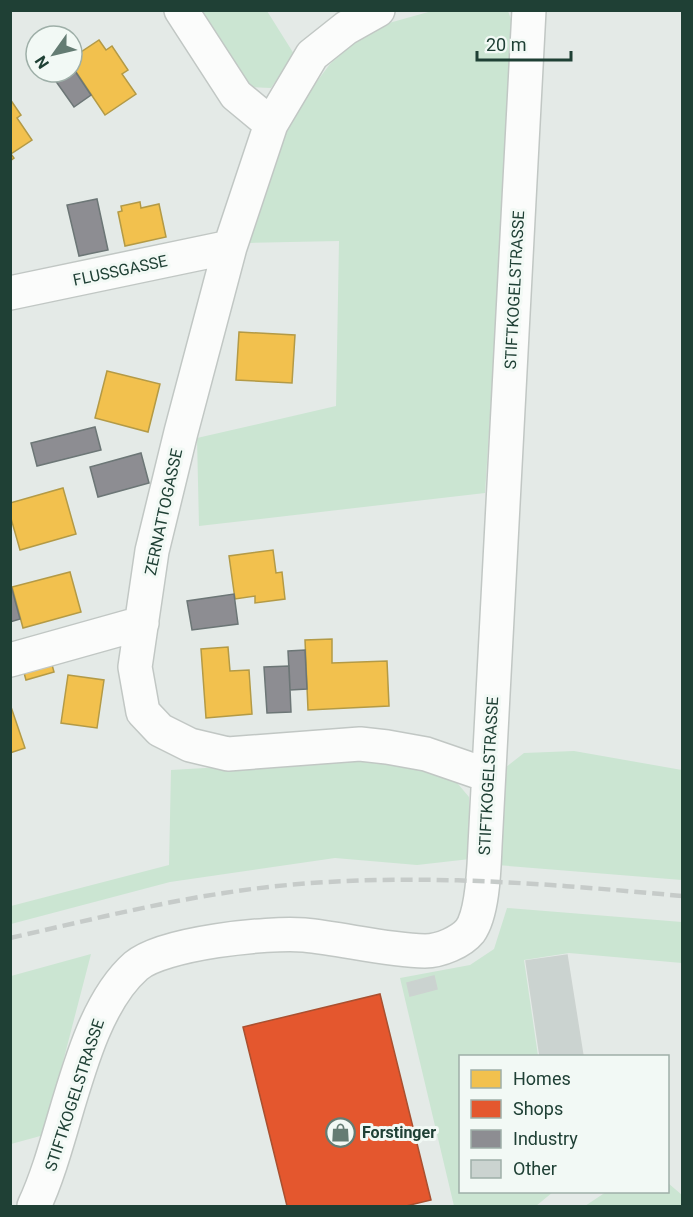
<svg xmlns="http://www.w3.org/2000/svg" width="693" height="1217" font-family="Roboto,sans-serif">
	<rect width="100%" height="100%" fill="#e4eae7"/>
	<path fill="#cbe5d2" d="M201,11H267L294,54L271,88L250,87Z
		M432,11H508L515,30L485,493L199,526L197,438L336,406L339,241L247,243L285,124L330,64L371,28Z
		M574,751L682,770V880L497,865L501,771L524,753Z
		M376,758L453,778L469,797L470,859L417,865L335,858L170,882L11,924V906L169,865L171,770Z
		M507,908L682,922V963L569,953L524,960L538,1056H460V1192H553L536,1206H454L400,978L470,965L494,949Z
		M91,954L44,1135L11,1144V976Z
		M668,1183L682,1195V1206H585L606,1192H668Z"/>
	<path fill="#f2c14e" stroke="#b39a46" stroke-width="1.5" d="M99,40L106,50L112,46L128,70L122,74L136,94L105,115L72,66V58Z
		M10,99L21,115L17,118L32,140L11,154L14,158L10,161Z
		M140,202L141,208L159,204L166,237L125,246L118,212L122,211L121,206Z
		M239,332L295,335L292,383L236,380Z
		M107,371L160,384L148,432L95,418Z
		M63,488L76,534L20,550L10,515V503Z
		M273,550L276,573L282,572L285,599L255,603V596L235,599L229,556Z
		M70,572L81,612L23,628L12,587Z
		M332,639V663L387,661L389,706L308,710L305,640Z
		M228,647L230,671L249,670L252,714L206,718L201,649Z
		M49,654L54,672L26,680L21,662Z
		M68,675L104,680L97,728L61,723Z
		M10,704L25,748L10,753Z"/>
	<path fill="#e4572e" stroke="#a95030" stroke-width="1.5" d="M380,994L431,1200L406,1206H287L243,1027Z"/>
	<path fill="#8d8d92" stroke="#6c7676" stroke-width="1.5" d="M73,68L91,95L74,107L55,80L72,72Z
		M97,199L108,250L79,256L67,205Z
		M95,427L101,450L37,466L31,443Z
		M141,453L149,483L98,497L90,467Z
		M10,582L20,619L10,622Z
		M234,594L238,624L192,630L187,601Z
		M305,650L307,689L290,690L288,651Z
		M289,666L291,712L267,713L264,667Z"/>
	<path fill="#cbd3d0" stroke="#ccd3d0" stroke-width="1.5" d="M567,955L583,1056H540L526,961Z
		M434,976L437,989L410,996L407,983Z"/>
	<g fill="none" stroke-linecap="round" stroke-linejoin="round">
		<defs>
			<path id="minor" d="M181,10L236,95L271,124
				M378,10L346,28L312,55L271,124L230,247L181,432L152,551L135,667L143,712L160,730L190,745L228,754L360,744L387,747L426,754L487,775
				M10,293L230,247
				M10,660L142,623
				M34,1206C67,1137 79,1016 136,966C163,943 268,932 304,935C344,939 385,950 425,951C440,951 461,942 470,931C483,913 484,868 485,846L529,10"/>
		</defs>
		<use href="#minor" stroke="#c1c7c4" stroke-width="36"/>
		<use href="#minor" stroke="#fbfcfb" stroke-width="33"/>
		<path stroke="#c6cbc9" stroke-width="4.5" stroke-dasharray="12 6" stroke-linecap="butt" d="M10,938C81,922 152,904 224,893C377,869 530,882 682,896"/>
	</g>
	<defs>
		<symbol id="shop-ring" viewBox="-11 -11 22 22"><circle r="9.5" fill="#f2f9f5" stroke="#647c73" stroke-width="1.5"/><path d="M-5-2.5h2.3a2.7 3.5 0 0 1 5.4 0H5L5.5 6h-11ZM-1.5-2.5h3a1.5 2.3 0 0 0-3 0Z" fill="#647c73"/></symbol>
	</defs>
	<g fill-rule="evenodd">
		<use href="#shop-ring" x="324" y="1116" width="33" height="33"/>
	</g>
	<g text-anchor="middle" stroke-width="6" stroke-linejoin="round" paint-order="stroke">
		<g font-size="16" fill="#1f4035" stroke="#f2f9f5">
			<text transform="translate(120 270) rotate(-12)" y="6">FLUSSGASSE</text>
			<text transform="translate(514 290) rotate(-87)" y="6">STIFTKOGELSTRASSE</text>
			<text transform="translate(163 512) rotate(-78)" y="6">ZERNATTOGASSE</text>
			<text transform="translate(488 776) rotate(-87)" y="6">STIFTKOGELSTRASSE</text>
			<text transform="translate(74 1095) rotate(-72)" y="6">STIFTKOGELSTRASSE</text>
		</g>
		<g font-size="16" font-weight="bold" fill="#1f4035" stroke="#f2f9f5" text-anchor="start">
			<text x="362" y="1138">Forstinger</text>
		</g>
	</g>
	<rect width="693" height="1217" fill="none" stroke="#1f4035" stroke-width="24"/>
	<rect x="459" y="1055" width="210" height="138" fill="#f2f9f5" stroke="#9eafa8" stroke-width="1.5"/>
	<rect x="471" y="1070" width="30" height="18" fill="#f2c14e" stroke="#9eafa8" stroke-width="1.5"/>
	<text x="513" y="1085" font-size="18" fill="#1f4035">Homes</text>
	<rect x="471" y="1100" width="30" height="18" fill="#e4572e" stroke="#9eafa8" stroke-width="1.5"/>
	<text x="513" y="1115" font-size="18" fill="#1f4035">Shops</text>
	<rect x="471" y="1130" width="30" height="18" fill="#8d8d92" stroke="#9eafa8" stroke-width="1.5"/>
	<text x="513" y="1145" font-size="18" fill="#1f4035">Industry</text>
	<rect x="471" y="1160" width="30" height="18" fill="#cbd3d0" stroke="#9eafa8" stroke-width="1.5"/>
	<text x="513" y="1175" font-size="18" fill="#1f4035">Other</text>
	<g transform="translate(54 54) rotate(236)"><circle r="28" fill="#f2f9f5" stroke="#9eafa8" stroke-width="1.5"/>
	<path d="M0-4.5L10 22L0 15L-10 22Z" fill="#647c73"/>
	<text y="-9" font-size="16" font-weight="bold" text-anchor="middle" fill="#1f4035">N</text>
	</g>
	<path d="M477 51v9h94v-9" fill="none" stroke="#1f4035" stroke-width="3"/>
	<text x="486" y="51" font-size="18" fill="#1f4035" stroke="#f2f9f5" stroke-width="4.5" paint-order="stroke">20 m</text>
</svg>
